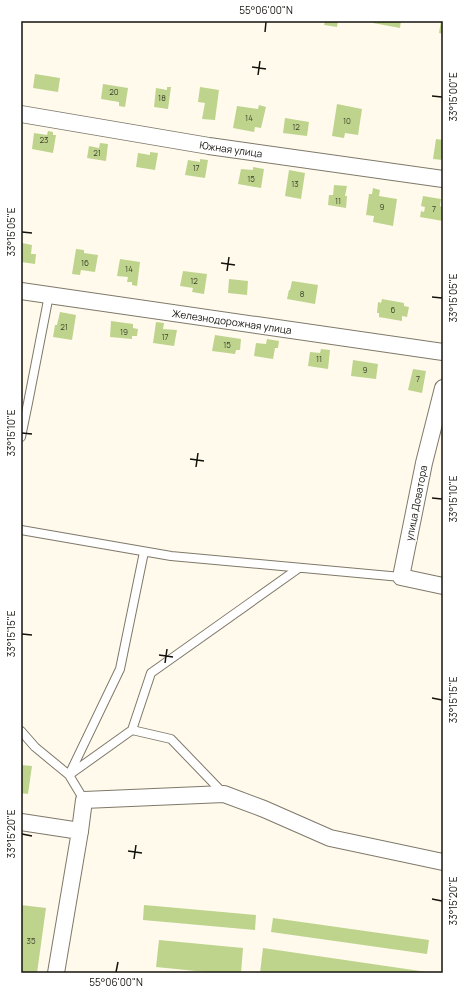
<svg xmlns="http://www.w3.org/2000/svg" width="464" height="994" font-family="Manrope,sans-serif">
	<rect width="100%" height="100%" fill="#fffaec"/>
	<path fill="#bed48d" d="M325,21H338L337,27L324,25Z
		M374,21H401L400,28L373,23Z
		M441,21H443V34L439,33Z
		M35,74L60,78L58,92L33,88Z
		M103,84L128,88L125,107L119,106V102L101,99Z
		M167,87H171L168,109L154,107L156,88L167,90Z
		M200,87L219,90L215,120L202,119L205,103L198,102Z
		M337,104L362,109L358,135L345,133L344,138L332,136Z
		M259,105L266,107L261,128L255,127L254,132L233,128L237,106L258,109Z
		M285,118L309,122L307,136L283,133Z
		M48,131L53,132V135H56L53,153L32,149L34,133L47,135Z
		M436,139L443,140V160L433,159Z
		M100,143L108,144L106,161L87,158L89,146L99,148Z
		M150,152L158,153L155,170L136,167L138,153L150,155Z
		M200,159L208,160L205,178L185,175L188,160L200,162Z
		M253,167L264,169L261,188L238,184L241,169L253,170Z
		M289,170L305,173L301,199L285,196Z
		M334,185L347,186L345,196H347L346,208L328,205L329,195H333Z
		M373,188L380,190L379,196L397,199L393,226L373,222L374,216L366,215L369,194H372Z
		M423,196L441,199L440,206L443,207V221L420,217L421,211L424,212L425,207L421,206Z
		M22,243L32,245L31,254H36L35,264L21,262V247H22Z
		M76,249L84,250V253L98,255L95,272L81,270L80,275L72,274Z
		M120,259L140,262L137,286L132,285V282H127L128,277L117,276Z
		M183,271L207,274L204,294L192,292L193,288L180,286Z
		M229,279L248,281L247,295L228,293Z
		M292,281L318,285L315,304L287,299L289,290H290Z
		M382,299L404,303V306L409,307L407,317L402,316V321L379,317V313H377L378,302L381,303Z
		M60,312L76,315L72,340L53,337L55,325H57Z
		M111,321L133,324V328L138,329L137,336H132V339L110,337Z
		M156,322L164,323L163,329L177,330L174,346L153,343Z
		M215,335L241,339L240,350H236L235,354L212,351Z
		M267,339L279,341L278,348H275L273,359L254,356L256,343L266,344Z
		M321,349L330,350L328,369L308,366L310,352L320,353Z
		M353,360L378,364L376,379L351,376Z
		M413,369L426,371L422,393L408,390Z
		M21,765L32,766L28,794L21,793Z
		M21,905L46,908L37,973H21Z
		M144,905L256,915L255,930L143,920Z
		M273,918L429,940L427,954L271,932Z
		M159,940L243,948L241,973H216L156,967Z
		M263,948L427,972V973H260Z"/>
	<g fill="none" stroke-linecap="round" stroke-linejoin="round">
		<defs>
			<path id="lane" d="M21,437L28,403L49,295
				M21,530L171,556L401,577
				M132,730L171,739L224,794
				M21,731L35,747L69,775L132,730L151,673L299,568
				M84,800L69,775L120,669L144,552"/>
			<g id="street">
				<path id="s1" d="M21,114L209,146L443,179"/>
				<path id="s2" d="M21,291L443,352"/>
				<path d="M443,388L424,463L401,577L443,586"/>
				<path d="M21,822L80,831L56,973"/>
				<path d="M80,831L84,800L224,794L264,809L330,838L443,862"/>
			</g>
		</defs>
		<use href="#lane" stroke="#7f796a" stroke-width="10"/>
		<use href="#street" stroke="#7f796a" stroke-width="18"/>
		<use href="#lane" stroke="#fff" stroke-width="8"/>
		<use href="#street" stroke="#fff" stroke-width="16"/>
	</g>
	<path fill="none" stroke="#14120c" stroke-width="1.5" d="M265,32L266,22M252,67L266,69M258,75L260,61M432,96L442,97M22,232L32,233M221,263L235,265M227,271L229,257M432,297L442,298M22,433L32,434M190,459L204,461M196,467L198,453M432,498L442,499M22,634L32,635M159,655L173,657M165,663L167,649M432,698L442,700M22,834L32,836M128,851L142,853M134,859L136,845M432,899L442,901M116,972L118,962"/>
	<g text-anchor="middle" stroke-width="3.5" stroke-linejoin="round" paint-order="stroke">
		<g font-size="8" fill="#3e422c">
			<text x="114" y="95">20</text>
			<text x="162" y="101">18</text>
			<text x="249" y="121">14</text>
			<text x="347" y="124">10</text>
			<text x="296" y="130">12</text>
			<text x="44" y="143">23</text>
			<text x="97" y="156">21</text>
			<text x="196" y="171">17</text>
			<text x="251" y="182">15</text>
			<text x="295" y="187">13</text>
			<text x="338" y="204">11</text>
			<text x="382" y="210">9</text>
			<text x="434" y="212">7</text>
			<text x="85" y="266">16</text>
			<text x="129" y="272">14</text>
			<text x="194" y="284">12</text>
			<text x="302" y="297">8</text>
			<text x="393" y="313">6</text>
			<text x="64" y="330">21</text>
			<text x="124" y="335">19</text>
			<text x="165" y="340">17</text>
			<text x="227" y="348">15</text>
			<text x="319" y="362">11</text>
			<text x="365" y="373">9</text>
			<text x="418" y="382">7</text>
			<text x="31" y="944">35</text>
		</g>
		<g font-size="10" fill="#14120c" stroke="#fff">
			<text dy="4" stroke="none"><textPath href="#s1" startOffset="213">Южная улица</textPath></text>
			<text dy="4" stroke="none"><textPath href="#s2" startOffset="213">Железнодорожная улица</textPath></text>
			<text transform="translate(416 503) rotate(-79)" y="4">улица Доватора</text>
		</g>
	</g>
	<rect width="464" height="994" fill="none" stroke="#ffffff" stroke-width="44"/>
	<rect x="22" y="22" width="420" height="950" fill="none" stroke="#14120c" stroke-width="1.5"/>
	<g font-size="10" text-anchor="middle" fill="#14120c">
		<text x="266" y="14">55°06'00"N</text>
		<text transform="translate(453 97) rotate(-90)" y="4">33°15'00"E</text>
		<text transform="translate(11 232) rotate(-90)" y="4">33°15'05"E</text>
		<text transform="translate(453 298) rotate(-90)" y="4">33°15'05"E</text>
		<text transform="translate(11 433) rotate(-90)" y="4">33°15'10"E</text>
		<text transform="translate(453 499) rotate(-90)" y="4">33°15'10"E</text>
		<text transform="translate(11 634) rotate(-90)" y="4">33°15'15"E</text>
		<text transform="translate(453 700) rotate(-90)" y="4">33°15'15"E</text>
		<text transform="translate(11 834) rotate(-90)" y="4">33°15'20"E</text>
		<text transform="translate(453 901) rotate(-90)" y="4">33°15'20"E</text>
		<text x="116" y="986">55°06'00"N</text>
	</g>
</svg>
